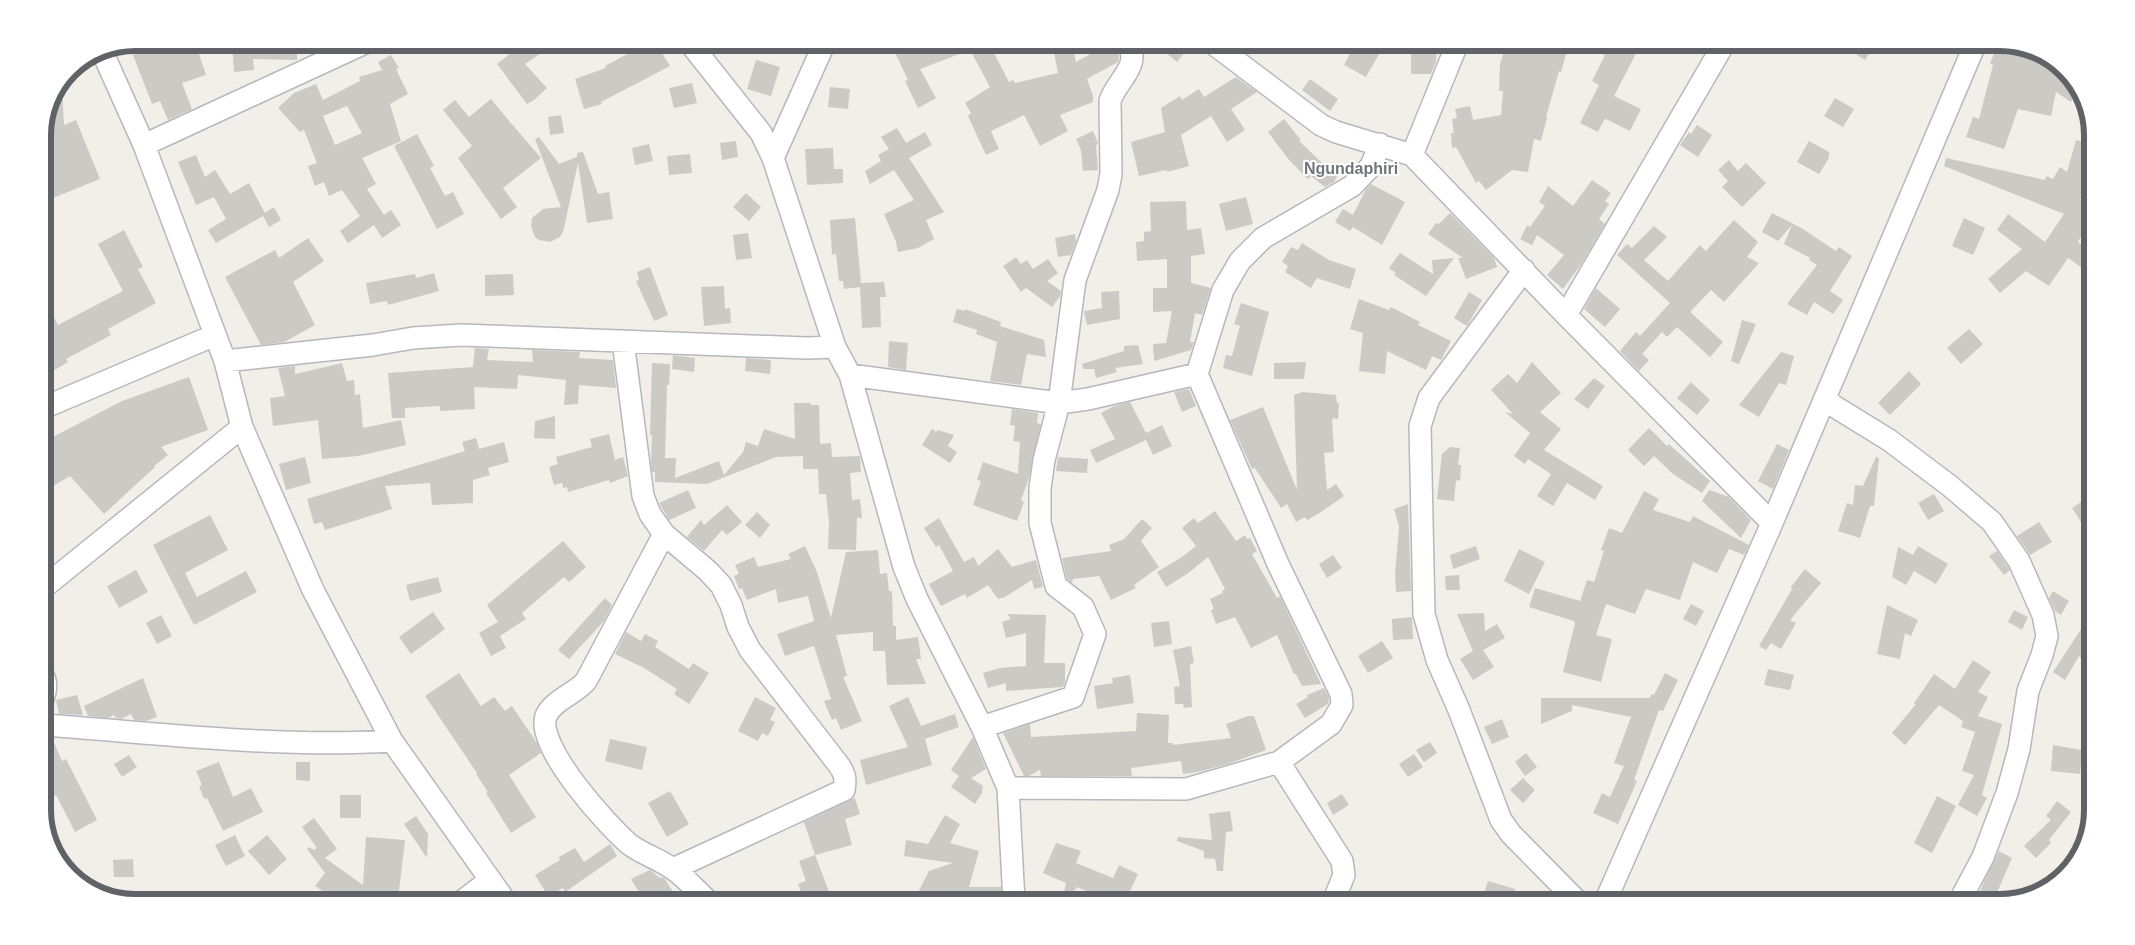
<svg xmlns="http://www.w3.org/2000/svg" width="2135" height="945" font-family="Arial,sans-serif">
	<rect width="100%" height="100%" fill="#f1efe8"/>
	<path fill="#cccac5" fill-rule="evenodd" d="M169,42H195L206,75L182,83L192,109L168,120L160,101L152,104L133,55Z
		M232,42L265,43H323L297,54V60L253,59L254,70L234,72Z
		M525,42H557L525,64L547,88L534,100L527,104L497,64Z
		M625,42H655L670,66L601,102L602,104L584,109L575,79L606,68L605,66L631,52Z
		M890,42H1018V44L994,53L1009,82L1013,80L1015,83L1058,73L1052,42H1072L1076,62L1112,42H1115L1119,57L1118,62L1087,79L1093,96V102L1060,115L1068,131L1040,146L1024,115L991,131L999,149L986,155L968,116L971,113L965,103L990,87L970,50L920,69L936,98L918,108L905,81L908,80Z
		M1153,42H1193L1177,62Z
		M1356,42H1386L1366,77L1344,65Z
		M1411,42H1437L1436,62L1431,74H1411Z
		M1507,42H1540L1567,51L1561,72L1559,71L1546,117L1547,118L1541,141L1534,139L1528,172L1512,170L1486,190L1479,181L1476,183L1456,147L1452,148L1451,133H1454L1452,119L1457,118L1455,109L1470,106L1473,120L1501,115L1503,91H1499L1500,64Z
		M1605,42H1642L1614,96L1641,109L1630,131L1606,119L1604,120L1598,132L1580,123L1599,85L1592,81L1605,55L1599,52Z
		M1837,42H1877L1865,60Z
		M1998,45L2025,57L2028,48L2035,49L2073,79L2078,91L2071,102L2056,92L2051,116L2018,109L2004,149L1966,137L1973,117L1979,119L1993,65L1990,63Z
		M391,55L399,68L396,69L408,94L390,104L401,141L362,158L376,184L367,189L384,215L391,210L401,225L382,238L374,225L348,243L340,231L360,216L342,190L329,196L324,182L315,186L308,166L317,163L304,130L300,132L278,108L294,93L316,84L323,100L360,81L359,77L382,70L378,62ZM347,106L362,133L335,145L323,116Z
		M756,60L780,67L771,96L747,89Z
		M1236,77L1257,92L1231,109L1245,130L1227,142L1211,116L1181,135L1189,166L1167,172V170L1139,176L1131,142L1165,132L1161,108L1180,96L1182,100L1199,89L1204,97Z
		M1310,79L1338,99L1330,111L1302,90Z
		M692,83L697,103L674,108L669,88Z
		M62,87L64,125L76,120L100,179L43,202V130Z
		M830,87L850,89L848,109L828,107Z
		M1835,98L1854,109L1843,127L1824,116Z
		M491,99L510,122L509,124L511,123L541,158L503,188L517,207L501,219L458,158L472,146L443,110L455,100L469,117Z
		M561,115L564,133L550,135L548,117Z
		M1284,119L1301,140L1299,141L1337,177L1334,182L1325,187L1311,176L1308,179L1289,160L1268,132Z
		M1697,125L1712,135L1698,157L1680,145L1689,132L1691,134Z
		M897,128L906,143L925,132L932,145L909,158L944,212L926,220L934,239L918,248L898,252L896,242L884,214L914,200L894,170L870,184L865,171L881,161L878,155L889,149L881,137Z
		M1093,131L1098,143L1096,146L1098,170L1083,171L1081,150L1076,139Z
		M417,134L434,166L430,168L445,196L453,192L464,214L437,229L394,146Z
		M539,137L559,164L577,157V153L583,152L598,194L609,192L613,219L587,223L578,163L563,232L560,237L550,242L539,240L535,237L531,226L532,218L543,209L561,207L535,139Z
		M2076,140L2092,145V179L2080,200L2092,207V217L2078,242L2092,253L2082,268L2068,258L2049,286L2026,271L2000,293L1988,279L2022,249L1997,230L2008,214L2045,242L2064,214L1944,166L1946,158L2045,180L2046,176L2053,179L2060,167L2067,172Z
		M736,141L738,157L722,160L720,143Z
		M1809,141L1829,152V158L1819,174L1797,162Z
		M649,144L653,161L635,165L632,148Z
		M833,148L834,169H843V183L807,185L805,149Z
		M690,154L692,173L669,175L667,156Z
		M196,155L205,177L215,170L230,194L249,183L265,213L274,207L281,220L269,227L263,216L216,243L208,230L226,219L214,197L196,205L178,162Z
		M1729,160L1738,171L1746,163L1766,183L1742,207L1722,187L1728,181L1718,170Z
		M1592,180L1611,193L1605,201L1609,204L1599,219L1605,224L1582,263L1563,289L1547,275L1564,255L1537,235L1532,245L1520,239L1527,225L1530,227L1545,206L1539,202L1548,186L1573,206Z
		M1371,184L1405,202L1382,245L1353,227L1350,231L1335,222L1343,209L1353,215L1366,189Z
		M746,193L761,207L749,221L733,207Z
		M1246,197L1253,224L1226,231L1219,204Z
		M1186,201L1187,230L1201,228L1205,254L1191,256V283L1211,288L1202,315L1195,313L1190,342H1194L1191,350L1154,361L1153,344L1166,343L1172,311L1153,312V288H1167V259L1137,261L1136,242L1144,241V232L1151,231L1150,202Z
		M1450,213L1494,258L1497,267L1466,279L1458,258H1463L1428,234L1436,223L1439,224Z
		M1772,213L1803,229L1836,251L1839,247L1852,256L1830,291L1843,300L1833,314L1814,302L1807,315L1787,304L1817,265L1809,260L1810,258L1784,244L1792,225L1778,241L1762,232Z
		M855,218L861,283L884,282L886,297H880L881,327L862,328L860,287L844,289L843,281H839L836,254L832,255L830,220Z
		M1964,218L1985,228L1973,255L1952,246Z
		M1734,220L1758,242L1747,257L1759,263L1724,302L1711,290L1690,312L1723,342L1710,357L1677,327L1667,337L1662,332L1642,354L1649,360L1639,371L1620,351L1636,332L1640,336L1670,303L1617,255L1627,244L1632,248L1654,226L1667,237L1644,260L1668,281L1700,245L1706,251Z
		M124,230L143,267L138,269L156,303L108,329L111,335L66,359L68,362L43,377V297L58,325L123,291L98,244Z
		M748,233L752,258L736,260L733,235Z
		M1075,234L1076,241L1071,255L1058,257L1055,238Z
		M308,238L324,261L293,282L315,325L284,342L261,345L225,277L275,250L279,258Z
		M1302,243L1329,260L1356,269L1350,289L1317,278L1311,288L1285,272L1288,266L1282,262L1291,247L1298,250Z
		M1400,253L1433,274L1432,260L1454,258L1426,296L1394,275L1396,273L1389,268Z
		M1016,257L1021,264L1027,260L1033,269L1048,259L1058,273L1047,281L1061,291L1060,296L1052,307L1026,288L1021,292L1003,266Z
		M650,267L668,315L654,321L636,281L639,280L637,272Z
		M434,273L439,291L388,305L387,301L370,304L366,283L415,274L416,278Z
		M513,274L514,295L485,296V275Z
		M724,286L725,309L730,308L731,323L704,326L701,287Z
		M1596,288L1620,309L1605,327L1584,309Z
		M1119,291L1120,319L1087,325L1084,311L1102,308L1101,292Z
		M1469,292L1482,300L1467,326L1454,318Z
		M1359,299L1389,310L1391,307L1420,322L1418,325L1451,341L1441,360L1432,356L1426,370L1387,351L1385,374L1359,371L1363,333L1350,329Z
		M1241,303L1269,312L1252,376L1223,368L1226,355L1232,356L1240,326L1234,324Z
		M957,309L965,311V309L1001,322L1000,326L1044,340L1046,357L1027,354L1021,385L990,381L997,342L976,334L977,330L953,322Z
		M1742,320L1756,324L1739,364L1731,361Z
		M1969,329L1983,344L1961,364L1947,348Z
		M889,341L908,343L906,370L888,367Z
		M1138,345L1143,364L1115,368L1117,372L1096,378L1094,369H1083L1082,364L1124,351V346Z
		M475,348L489,349L487,360L533,362L532,350L580,352L579,358L613,360L616,388L579,385L578,404L564,405L566,380L518,375L517,389L474,387L475,409L440,411V406L405,408V418H392L388,373L473,367Z
		M1781,352L1794,356L1786,385L1779,383L1759,417L1739,405Z
		M673,355L695,358L694,372L672,369Z
		M746,358L771,360L770,374L745,371Z
		M1306,362L1304,379H1274V363Z
		M1532,362L1561,393L1540,412L1561,429L1544,450L1603,486L1595,500L1567,483L1553,506L1537,496L1551,474L1528,459L1525,464L1514,456L1530,433L1505,412L1513,414L1491,390L1508,374L1517,383Z
		M342,363L347,381L354,380L355,395L360,394L363,428L401,420L406,445L358,456L322,459L318,420L273,426L270,398L285,396L278,368L295,366V374Z
		M652,363L670,364L669,385H667L665,458H676L675,478L719,461L724,475L743,452L746,442L758,446L764,429L795,439L794,403H810L811,405H819L820,444L831,443L832,457L860,456L861,472L850,473L852,500L860,499L862,518H857L856,550L828,549L829,522L826,494H819L818,469H803V456L776,457L707,484L655,482V472H652L651,461L652,435H650Z
		M1909,371L1921,384L1890,415L1878,403Z
		M189,377L208,430L161,447L168,455L154,466L155,467L104,514L70,476L43,492V442L122,401Z
		M1594,378L1605,386L1588,409L1574,399Z
		M1691,382L1710,400L1697,415L1677,398Z
		M1189,389L1196,406L1182,412L1174,392Z
		M1302,392L1336,395L1337,403H1339L1338,419L1332,418L1334,452L1324,453L1327,490L1336,484L1344,496L1318,514L1307,520L1305,517L1296,522L1287,504L1281,508L1255,468L1252,469L1230,420L1263,407L1297,490L1294,395Z
		M1130,402L1146,433L1162,425L1172,446L1153,455L1146,440L1096,463L1090,450L1115,439L1101,413L1114,406Z
		M1012,409L1038,413L1037,423L1041,424L1029,478L1021,500L1024,502L1017,521L973,505L981,481L977,480L983,462L1018,474L1020,442L1013,441L1015,426L1010,425Z
		M555,416V439L534,438L535,421Z
		M1649,428L1667,446L1669,444L1710,481L1702,493L1673,474L1654,456L1644,466L1628,450Z
		M932,429L936,432L938,430L954,435L948,446L957,452L950,463L922,445Z
		M609,434L615,460L623,457L628,476L610,483L609,480L568,492L567,487L563,488L562,483L554,485L549,467L558,464L556,457L592,447L590,439Z
		M476,438L479,449L504,442L509,462L488,468L490,475L473,480V503L432,505L430,483L385,486L392,509L325,530L322,522L314,524L307,499L465,451L462,442Z
		M1777,444L1789,450L1773,489L1758,481Z
		M1450,447L1460,448L1458,465H1461L1460,481L1456,480L1454,501L1437,499L1442,454Z
		M305,457L311,483L286,490L279,464Z
		M1058,457L1088,459L1087,473L1056,471Z
		M1876,457L1879,458L1874,506H1870L1860,538L1838,531L1847,503L1853,505L1855,485L1863,486Z
		M688,490L696,508L669,520L659,503Z
		M1709,490L1729,497L1751,520L1741,538L1702,501Z
		M1644,491L1659,499L1653,510L1690,522L1693,516L1749,545L1744,555L1729,549L1717,573L1693,562L1680,600L1646,589L1635,614L1606,604L1596,635L1612,639L1601,682L1563,672L1575,623L1574,621L1529,607L1535,588L1580,601L1587,580L1594,582L1604,551L1601,550L1609,528L1622,533Z
		M1934,494L1944,511L1928,520L1918,503Z
		M2084,500L2092,511V514L2081,522L2072,508Z
		M1408,504L1411,591L1396,592L1395,574L1399,526L1394,509Z
		M727,505L742,522L727,535L722,530L704,551L687,537L701,520L704,525Z
		M1215,511L1236,541L1245,535L1247,539L1250,538L1257,551L1252,554L1277,598L1280,596L1321,684L1302,686L1296,674H1294L1277,635L1251,648L1235,617L1216,624L1211,610L1214,609L1210,599L1223,593L1222,591L1225,589L1208,557L1187,574L1166,587L1157,572L1182,557L1196,546L1182,528L1194,518L1198,523Z
		M757,512L770,525L760,538L745,525Z
		M210,515L228,550L185,573L197,597L246,571L257,592L194,625L153,545Z
		M939,518L964,562L974,557L978,566L998,549L1012,567L1036,560L1043,587L1034,589L1032,580L1005,597L998,599L988,585L967,598L965,594L941,606L929,584L953,571L939,545L936,547L924,528Z
		M1142,519L1152,528L1141,541L1159,567L1134,585L1136,588L1111,600L1099,576L1073,579L1072,583L1067,579L1062,558L1111,551L1109,545L1124,539Z
		M2039,522L2052,542L2030,555L2017,536Z
		M563,541L586,567L569,582L564,577L522,613L526,619L500,636L506,648L491,656L479,633L498,622L487,605Z
		M805,546L817,572L831,618L846,552L878,550L880,574L887,573L889,591H892L893,626H896V640L918,637L921,659H916L926,684L887,685L885,651H873V632L836,635L847,676L843,677L862,721L841,730L836,718L832,720L824,701L831,699L814,646L785,656L777,634L814,621L808,596L778,603L776,589L747,600L742,588L739,589L734,576L739,574L735,565L754,557L758,567L791,559L788,554Z
		M1476,546L1480,559L1453,569L1450,555Z
		M1918,546L1948,564L1936,584L1914,571L1906,585L1892,577L1898,547L1913,555Z
		M1519,549L1545,562L1529,594L1504,581Z
		M1997,551L2010,570L2004,575L1989,556Z
		M1333,555L1342,568L1327,578L1319,564Z
		M1805,569L1821,583L1790,620L1796,623L1781,649L1771,643L1766,650L1759,646L1792,589L1791,587Z
		M136,570L148,592L119,608L107,586Z
		M1459,575L1460,590H1446L1445,576Z
		M438,577L442,592L410,601L406,585Z
		M2053,591L2069,601L2061,615L2055,611L2049,598Z
		M605,598L612,605L604,621L569,659L558,650Z
		M1691,604L1704,611L1696,626L1683,619Z
		M1887,605L1918,620L1911,636L1905,633L1900,659L1877,654Z
		M2014,610L2028,617L2022,630L2008,622Z
		M433,612L445,629L411,654L399,637Z
		M1484,613L1485,631L1497,624L1505,638L1483,650L1494,667L1473,680L1460,659L1473,651L1457,614Z
		M1007,614L1046,615L1044,663H1065V682L1063,687L1006,691V683L988,688L983,673L1000,668L1026,666V633L1006,638L1002,622L1011,619Z
		M161,615L172,636L157,644L146,623Z
		M1412,617L1413,639L1393,640L1392,619Z
		M2087,620L2092,624V633L2087,642L2092,645L2082,659L2079,656L2065,680L2053,672Z
		M1169,621L1172,644L1154,647L1151,623Z
		M626,632L641,641L645,634L658,641L655,647L689,669L693,663L709,673L689,704L674,694L677,689L644,668L615,654Z
		M1382,641L1393,658L1368,673L1358,656Z
		M1191,646L1194,663L1190,664L1192,707L1184,708L1183,704H1175L1174,687L1180,686L1173,650Z
		M1973,660L1991,672L1978,692L1988,697L1978,716L2002,724L1982,795L1987,798L1977,816L1958,805L1974,775L1962,771L1975,732L1961,727L1963,721L1939,705L1905,745L1892,733L1916,704L1914,703L1934,674L1955,689Z
		M1768,669L1794,675L1790,690L1764,685Z
		M459,673L481,706L494,697L505,711L512,706L537,743L541,753L509,775L536,817L511,833L486,793L488,792L476,774L477,773L425,696Z
		M1665,673L1678,680L1663,711L1659,710L1634,780L1637,781L1618,824L1593,813L1602,793L1610,797L1624,766L1614,763L1631,717L1572,705V711L1541,724V698H1650L1651,694L1654,695Z
		M1130,675L1134,703L1097,709L1094,686L1113,683L1112,678Z
		M143,678L157,717L146,721L134,720L131,714L121,719L116,718L114,715L108,718L88,716L84,706Z
		M1324,688L1329,697L1328,704L1305,718L1296,704L1308,697L1307,695Z
		M77,695L83,715L59,714L56,700Z
		M755,697L776,708L770,720L775,722L768,736L762,733L758,741L738,731Z
		M908,697L921,726L955,714L959,727L925,739L932,765L866,785L860,760L908,747L889,706Z
		M1137,713L1169,715L1168,743H1173V745L1231,738L1226,724L1248,716H1254L1266,750L1228,764L1198,772L1183,774L1181,761L1131,768L1132,776H1041L1040,770L1029,776H1024L1003,733L1030,724L1031,737L1136,731Z
		M1502,719L1509,737L1492,744L1484,727Z
		M973,737L986,769L971,778L983,786L982,793L975,804L951,787L959,776L951,770Z
		M43,738H52L62,761L66,759L97,820L75,832L56,795L51,798L43,781Z
		M610,739L647,747L642,770L605,761Z
		M1430,742L1437,753L1424,762L1416,750Z
		M2053,745L2082,750L2080,774L2051,771Z
		M1526,753L1537,767L1525,776L1515,762Z
		M1414,754L1423,767L1408,777L1399,764Z
		M129,755L137,767L122,777L114,764Z
		M219,762L233,797L251,788L263,812L223,831L207,798L204,799L199,786L202,785L196,771Z
		M296,762H310V781L296,780Z
		M1523,778L1535,790L1523,803L1510,790Z
		M670,791L689,824L667,837L648,803Z
		M1342,794L1349,805L1333,815L1327,803Z
		M340,795H361V818H340Z
		M1937,796L1956,806L1932,853L1914,843Z
		M855,798L860,814L845,819L852,845L815,855L804,822Z
		M2057,801L2071,812L2049,840L2051,843L2036,858L2024,846L2051,820L2046,816Z
		M1230,811L1233,831L1226,832L1223,871H1217L1215,859L1204,858V851L1177,841L1178,837L1212,840L1209,814Z
		M945,815L960,824L950,843L979,851L969,887H1001V902H913L929,871L953,863L904,856L906,840L928,844Z
		M416,816L428,834L427,858L404,824Z
		M314,818L337,849L325,858L363,885L366,837L405,840L399,891L422,902H339L315,886L325,873L307,849L309,847L314,850L317,848L302,827Z
		M235,835L245,856L226,866L215,845Z
		M267,835L287,859L269,875L248,851Z
		M1056,843L1081,851L1076,863L1113,878L1119,865L1138,874L1125,902H1102L1104,898L1077,887L1066,902H1062L1066,883L1043,873Z
		M610,844L617,856L565,892L563,888L548,896L535,875L560,860L559,857L575,848L584,862Z
		M1999,851L2012,858L1993,902H1977L1983,884Z
		M815,855L833,902H805L798,884L806,881L799,861Z
		M133,859L134,877H114L113,860Z
		M650,870L660,878L662,877L665,879L679,902H645L631,879Z
		M1488,881L1515,889L1511,902H1481Z"/>
	<g fill="none" stroke-linecap="round" stroke-linejoin="round">
		<defs>
			<path id="minor" d="M689,42L761,133L773,158L835,347L850,375L904,567L917,599L982,727L1008,788L1014,902
				M1211,42L1321,125L1336,132L1412,155L1566,315L1772,523
				M101,49L144,145L225,361L242,427L313,590L392,741L506,902
				M144,145L367,42
				M1412,155L1458,42
				M773,158L825,42
				M1524,270L1429,398L1420,426L1424,614L1437,660L1459,710L1501,820L1511,834L1578,902
				M1566,315L1725,42
				M623,341L643,496L650,514L664,534L708,571L721,585L731,605L738,627L750,650L838,764C845,773 846,779 844,790L673,869
				M225,361L373,345L413,338L461,335L807,348L835,347
				M850,375L1059,403L1088,399L1197,374
				M1824,400L1889,440L1950,486L1992,522L2019,561L2043,615L2047,636L2042,655L2028,691L2019,749L2007,793L1983,857L1959,902
				M43,408L215,335
				M664,534L586,681C575,694 553,700 546,716C535,746 607,825 629,844C642,854 659,859 673,869C686,878 697,891 709,902
				M43,588L242,427
				M43,675C47,683 46,690 43,699
				M43,725C158,733 276,748 392,741
				M982,727L1073,697L1095,634L1083,607L1056,586L1040,523V488L1044,460L1059,403L1075,280L1108,190L1111,174L1110,101C1116,81 1143,65 1127,42
				M1279,762L1342,861L1344,875L1333,902
				M1008,788L1186,789L1279,762L1331,724L1342,705L1341,694L1278,564L1197,374L1223,290L1240,261L1263,238L1352,186L1371,166L1380,144
				M461,902L490,880
				M1605,902L1772,523L1976,42"/>
		</defs>
		<use href="#minor" stroke="#b5b8bc" stroke-width="24"/>
		<use href="#minor" stroke="#fff" stroke-width="21"/>
	</g>
	<g text-anchor="middle" stroke-width="4" stroke-linejoin="round" paint-order="stroke">
		<g font-size="16" font-weight="bold" fill="#70757a" stroke="#fff">
			<text x="1351" y="174">Ngundaphiri</text>
		</g>
	</g>
	<path d="M0 0H2135V945H0ZM135 51H2000A84 84 0 0 1 2084 135V810A84 84 0 0 1 2000 894H135A84 84 0 0 1 51 810V135A84 84 0 0 1 135 51Z" fill="#fff" fill-rule="evenodd"/>
	<path fill="none" stroke="#5f6368" stroke-width="6" d="M135 51H2000A84 84 0 0 1 2084 135V810A84 84 0 0 1 2000 894H135A84 84 0 0 1 51 810V135A84 84 0 0 1 135 51Z"/>
</svg>
